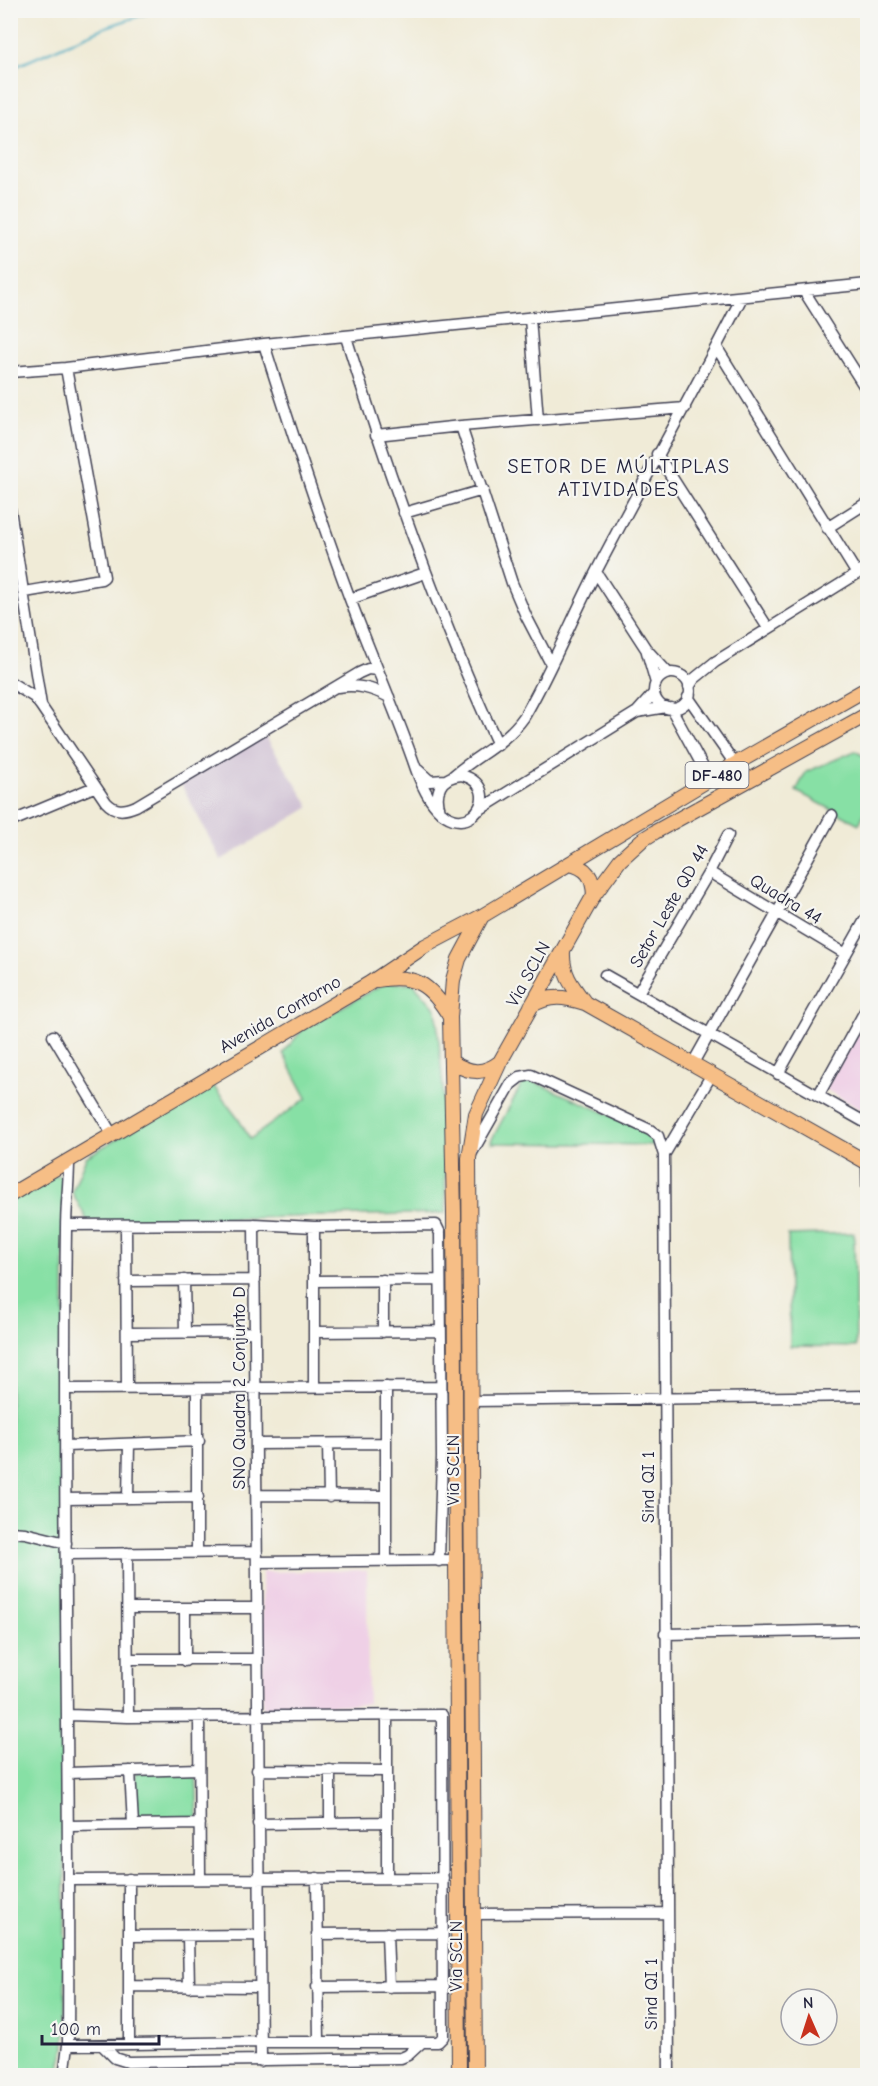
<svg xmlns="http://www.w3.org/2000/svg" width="878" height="2086" font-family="'Comic Neue',sans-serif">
	<rect width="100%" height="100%" fill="#f6f6f2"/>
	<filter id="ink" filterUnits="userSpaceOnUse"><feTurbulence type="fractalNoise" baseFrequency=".0167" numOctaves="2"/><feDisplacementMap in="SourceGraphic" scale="12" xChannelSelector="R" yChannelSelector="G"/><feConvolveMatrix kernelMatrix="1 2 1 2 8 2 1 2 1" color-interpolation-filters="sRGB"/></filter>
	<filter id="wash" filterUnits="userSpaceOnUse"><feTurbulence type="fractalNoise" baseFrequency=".008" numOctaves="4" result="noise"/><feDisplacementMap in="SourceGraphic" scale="24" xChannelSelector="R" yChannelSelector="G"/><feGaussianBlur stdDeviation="1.35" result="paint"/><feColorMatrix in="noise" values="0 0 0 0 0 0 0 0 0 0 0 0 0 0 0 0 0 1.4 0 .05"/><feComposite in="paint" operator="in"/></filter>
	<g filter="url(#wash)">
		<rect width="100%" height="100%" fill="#f0ebd7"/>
		<path fill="#efd0e6" d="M867,1017V1113L825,1089Z
			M367,1570L368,1704L263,1708L262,1572Z
			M93,2071L266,2072V2075H90Z"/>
		<path fill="#cdbed2" d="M264,734L310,807L221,860L181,784Z"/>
		<path fill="#87e0a5" stroke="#548170" stroke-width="1.5" d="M855,751L867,758V807L859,824L796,791L806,772Z
			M385,983H413L436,1009L443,1088L446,1213L88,1222L72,1192L86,1157L211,1083L239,1120L250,1139L307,1098L283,1053L303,1029Z
			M525,1078L643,1129L655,1145L492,1143L491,1141Z
			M52,1176H61L64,1183L65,2047L58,2075H11L10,1200Z
			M854,1233L856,1347L790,1346L788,1235Z
			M196,1771L198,1818H136L135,1772Z"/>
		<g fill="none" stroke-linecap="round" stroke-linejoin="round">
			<path stroke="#41a9c1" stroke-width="2" d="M10,69L106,27L158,10"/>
		</g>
	</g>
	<g filter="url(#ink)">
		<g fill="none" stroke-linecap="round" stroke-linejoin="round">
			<defs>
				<path id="minor" d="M804,291L868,392
					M530,318L538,420
					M346,337C389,476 437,613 498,745
					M717,348L857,574
					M10,372L66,368L264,344
					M461,426L512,583L526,616L551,664
					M376,435L461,426L685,408
					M657,454L768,628
					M10,509L41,705
					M404,513L483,490
					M827,528L868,502
					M596,572L646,649L668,673
					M25,592L101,579L104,577L66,368
					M350,599L425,573
					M647,652L656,683
					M654 691a18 18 0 1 1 36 0a18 18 0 1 1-36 0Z
					M10,682L34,697L41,706L106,802C115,812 124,811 136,806L359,673L368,669L377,670
					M338,687C357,684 372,688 389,697
					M689,687L694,679L715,662L868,567
					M688,697L735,764
					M671,708L710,780
					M637,712L666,707
					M418,770L430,781L445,780
					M453,776C477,755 505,744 524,717C552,669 573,616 599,566C646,476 696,388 742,297
					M479,810L637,712L654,693
					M440,811C434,792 440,777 461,775C515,788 452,873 416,769C396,711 371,656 350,599C319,515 291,430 264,344L868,284
					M10,822L94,787
					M709,872L846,954
					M605,975L868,1124
					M638,993L709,872L728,835
					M53,1036L113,1136
					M693,1063L832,815
					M778,1074L865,920
					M818,1096L865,1011L868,1010
					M470,1156L511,1084L520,1077L531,1075L650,1130L658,1136L664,1155
					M867,1163L868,1222
					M254,1224L261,2061
					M66,1225L254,1224L314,1227L436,1225L440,1233L442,1457L439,1561
					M126,1225L127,1388
					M184,1280L185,1333
					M126,1281L255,1280
					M314,1281L439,1280
					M314,1332L440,1331
					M383,1332V1280
					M127,1333L255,1332
					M314,1387V1227
					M386,1387V1561
					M66,1389L440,1387
					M470,1401L868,1396
					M256,1444L386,1443
					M328,1444L329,1497
					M66,1446L199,1441
					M257,1495L386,1496
					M128,1498L129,1444
					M66,1499L198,1497
					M10,1532L25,1533L66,1543
					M197,1552V1389
					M127,1553L128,1717
					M67,1554L257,1552
					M257,1562L457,1560
					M128,1608H258
					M665,1634L868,1630
					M129,1659H257
					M185,1661V1608
					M199,1716L200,1879
					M387,1716V1878
					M257,1770L387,1771
					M130,1771L133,1824
					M68,1773L198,1769
					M330,1823V1770
					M258,1824L387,1822
					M69,1826L200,1824
					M317,1878L319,2042
					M129,1879V2044
					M69,1880L443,1878
					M473,1914L667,1913
					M387,1933L389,1987
					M317,1934L443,1933
					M129,1936L258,1935
					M188,1936L189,1987
					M130,1986L259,1987
					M317,1987L444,1986
					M68,2045L260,2042H438L443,2037L442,1715L128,1717L69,1715
					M102,2045L115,2058L128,2062L401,2058L408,2055L421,2043
					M64,2076L68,2045C70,1773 62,1501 66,1229C66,1206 69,1183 69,1161
					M669,2076L664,1155L712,1074"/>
				<path id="major" d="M569,864C587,867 593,877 594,895
					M563,952C562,974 572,986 585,1003
					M377,980C415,973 431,985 450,1017
					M531,1006C550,994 565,997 585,1003L868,1163
					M453,1063C470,1073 483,1075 500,1062
					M10,1195L370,983L425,946L482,916L735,764L868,688
					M459,2076L454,1213L450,1017L453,980L459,959L482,916
					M475,2076L469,1158L476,1114L500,1062L594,895L620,860L642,840L655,832L868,714"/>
			</defs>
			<use href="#minor" stroke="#414052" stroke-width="13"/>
			<use href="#major" stroke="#414052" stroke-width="16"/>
			<use href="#minor" stroke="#fff" stroke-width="10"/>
			<use href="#major" stroke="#f6be86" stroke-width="14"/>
		</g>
	</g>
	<g text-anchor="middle" stroke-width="4.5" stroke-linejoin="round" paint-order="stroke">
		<rect fill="#f6f6f2" stroke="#626272" stroke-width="1.5" x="685.5" y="762" width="63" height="26" rx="4.5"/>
		<g font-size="16" font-weight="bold" fill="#22223b">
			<text x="717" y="781">DF-480</text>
		</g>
		<g font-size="18" fill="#22223b" stroke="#f6f6f2">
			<text transform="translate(786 899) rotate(31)" y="6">Quadra 44</text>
			<text transform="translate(669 906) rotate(-60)" y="6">Setor Leste QD 44</text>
			<text transform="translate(528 974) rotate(-61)" y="6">Via SCLN</text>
			<text transform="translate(280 1014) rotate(-30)" y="6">Avenida Contorno</text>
			<text transform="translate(239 1388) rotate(-90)" y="6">SNO Quadra 2 Conjunto D</text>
			<text transform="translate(453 1470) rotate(-90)" y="6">Via SCLN</text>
			<text transform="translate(648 1487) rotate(-90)" y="6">Sind QI 1</text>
			<text transform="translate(456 1956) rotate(-90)" y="6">Via SCLN</text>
			<text transform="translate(651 1994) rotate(-90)" y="6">Sind QI 1</text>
		</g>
		<g font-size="20" letter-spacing="1.5" fill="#22223b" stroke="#f6f6f2">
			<text x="619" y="473">SETOR DE MÚLTIPLAS<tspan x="619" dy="23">ATIVIDADES</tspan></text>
		</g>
	</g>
	<rect width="878" height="2086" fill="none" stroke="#f6f6f2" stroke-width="36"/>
	<g transform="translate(809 2017) rotate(357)"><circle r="28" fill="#f6f6f2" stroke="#a1a1a9" stroke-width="1.5"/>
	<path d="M0-4.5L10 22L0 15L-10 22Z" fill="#c8321e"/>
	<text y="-9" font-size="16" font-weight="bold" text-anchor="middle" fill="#22223b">N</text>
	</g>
	<path d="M42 2035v9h117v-9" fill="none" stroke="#22223b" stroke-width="3"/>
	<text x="51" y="2035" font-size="18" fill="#22223b" stroke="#f6f6f2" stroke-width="4.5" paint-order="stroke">100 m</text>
</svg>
